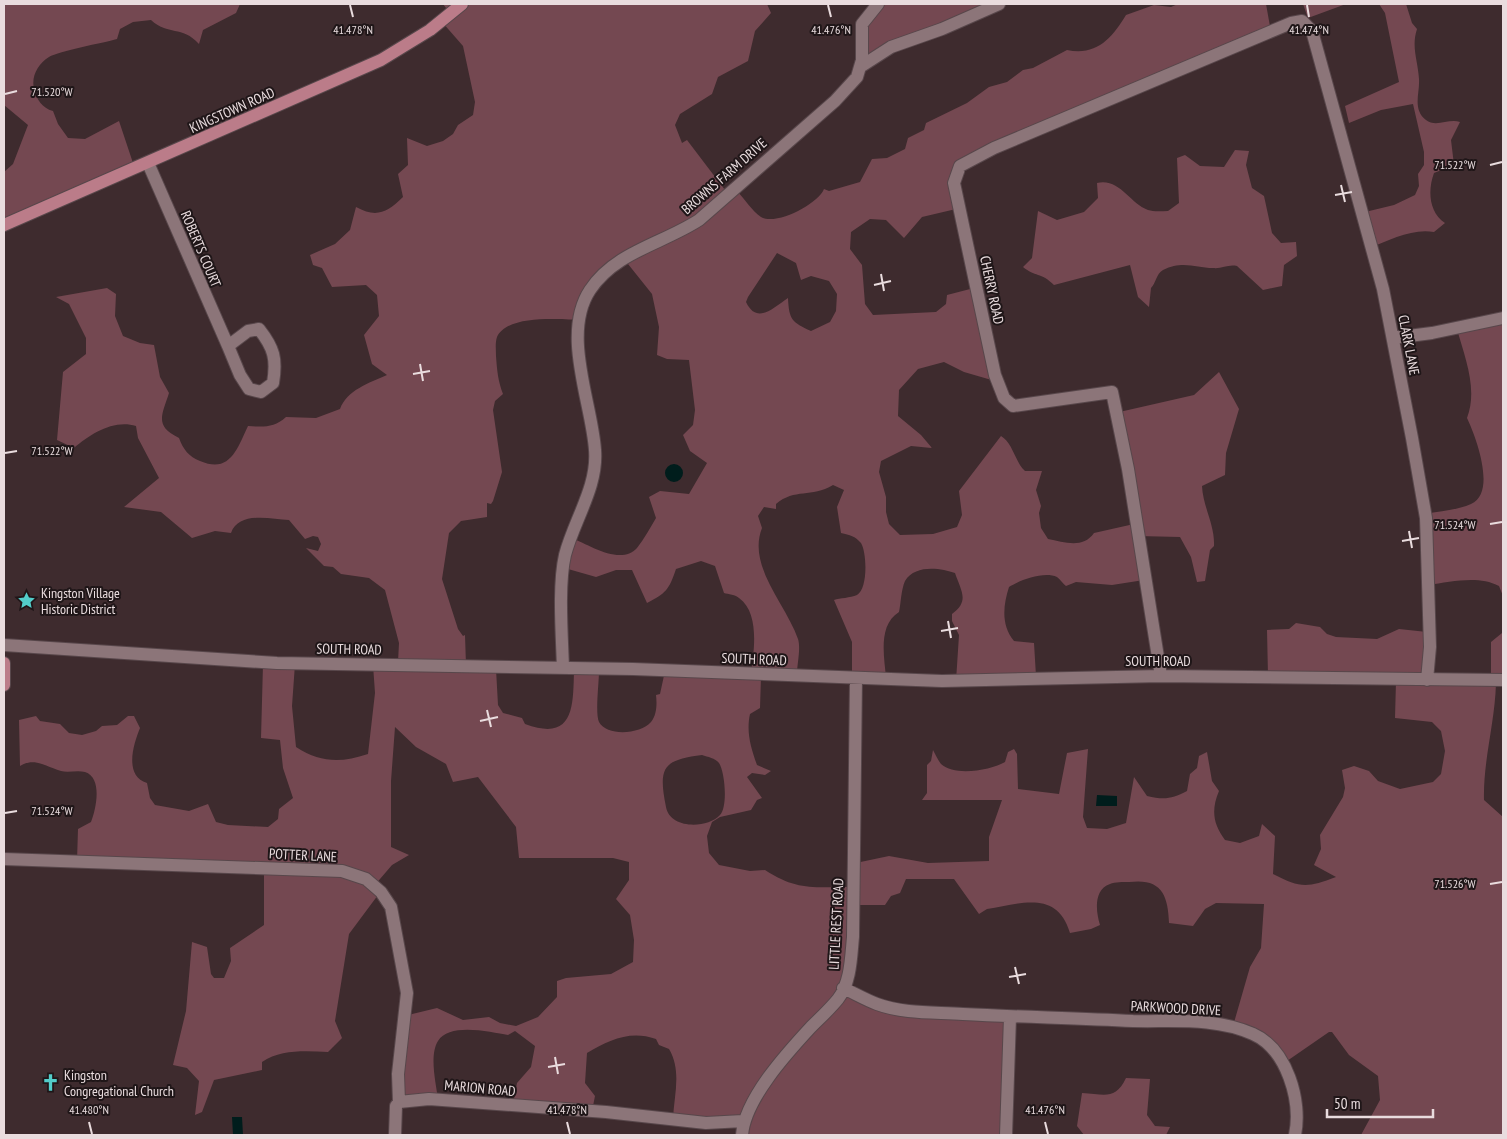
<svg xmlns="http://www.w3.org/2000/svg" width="1507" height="1139" font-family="'PT Sans Narrow',sans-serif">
	<rect width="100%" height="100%" fill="#3e2b2e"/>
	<path fill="#744851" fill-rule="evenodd" d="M4,4H240L236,13L203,30L199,44C182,25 168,36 151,20L133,22L120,29L117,39C103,43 59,51 49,57C38,64 31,76 34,89C37,100 42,108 53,111L58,124L68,138L85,139L119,121L135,169L4,227V172L13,164L28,125L4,105Z
		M443,4H767L771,13L755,31L748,61L718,77L712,94L680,114L675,125L682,143L687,140L728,194L737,191C744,198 752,211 761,217C776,226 818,204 824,189L829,191L860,182L872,159L887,158L905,149L908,138L924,130L926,123L967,103L989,87L1007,82L1023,70L1033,68L1067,50C1097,56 1112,38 1126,15L1154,5L1171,7L1178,4H1266L1271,32L960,166L956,209L922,217L904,238L886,220L870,219L851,232L850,249L862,265L865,304L873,315L936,312L946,304L947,295L974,288L995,381L964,372L944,362L918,369L899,390L898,416L921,435L932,448L911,446L881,461L879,472L886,497V512L889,524L900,535L933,534L957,527L962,515L959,491L1001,436C1013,443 1015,462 1025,471H1042L1036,490L1041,506L1039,513L1041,528L1048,539C1064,542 1083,549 1094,533L1134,524L1115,413L1194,395L1219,372L1239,409L1226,453L1225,475L1202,486C1203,507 1215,525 1214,546L1210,550L1205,581L1197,582L1191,557L1180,537L1138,536L1144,580L1112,585L1076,582L1066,586C1063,584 1060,579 1057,577C1044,571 1020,580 1009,587C1003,606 1001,625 1014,641L1034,643L1036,676L956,681L959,635L952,621V614C970,601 961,591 955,573C941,568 915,564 905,581C901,590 901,603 899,612C878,625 884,656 886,677H852V642L834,600C840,598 850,598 857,595C868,589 867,553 861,543C855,536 850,535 841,533L837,507L844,490L833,485C811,498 795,488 776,504V509L764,507L758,516L762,528C747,566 786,604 798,639C801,649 797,664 797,674L761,676L760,708L750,714C746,732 751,748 757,765L771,771L765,775L752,773L747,777L762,798L757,800L751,810L720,817L712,822L707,836L709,853L719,865L750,871L765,870C797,891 814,887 851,887V864L889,856L928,863L989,861V837L1002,800H922L927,793V765L931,761L933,750C935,754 938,760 941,764C955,777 991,770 1005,762L1008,752L1014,749L1017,754L1018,789L1059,794L1067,753L1088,749L1083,817L1087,828L1107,829L1126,823L1134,777L1147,796C1164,800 1172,799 1187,791L1190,774L1197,768L1199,756L1207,752L1212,781L1219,791C1211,810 1213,824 1225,840L1240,843L1259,836L1262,824L1275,836L1273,874C1300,888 1307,888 1336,877L1314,865L1321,849L1320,835L1343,797L1345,788L1342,770L1354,766L1369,771L1378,781L1400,789L1433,782L1441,774L1445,751L1441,731L1432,722L1395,718L1396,681L1268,676L1267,630L1289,629L1296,623L1320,627L1327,634L1336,637L1377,639L1399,629L1427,632L1426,680L1491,678V642L1502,633L1503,628V682L1496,683C1495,723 1483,760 1484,800L1503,817V1135H1361L1380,1100L1378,1076L1349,1055L1332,1032H1329L1287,1061L1233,1026L1250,967L1261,948L1264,904L1216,903L1205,909L1193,926L1169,923C1168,894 1161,878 1129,882C1123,882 1115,882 1110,884C1093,890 1096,912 1100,925L1091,929L1070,933C1057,889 1020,904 987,909L979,914L954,879H906L900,893L891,896L885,905H855L844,986L878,1006L1009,1020L1005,1135H741L742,1126L673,1119C674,1095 682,1071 669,1049L659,1045L656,1039C630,1030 609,1040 587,1053L585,1083L595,1096L592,1111L513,1105L517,1083L531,1067L535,1046L515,1031L508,1035C491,1032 449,1022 438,1041C429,1055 436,1084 438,1099L398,1102L404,1016L437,1008L463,1020L489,1017L500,1023L516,1026L538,1017L557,997V981L566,978L611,974L633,962L634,940L630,915L616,899L629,880V862L613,858H519L516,827L478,777L453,782L446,764L416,747L395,727L391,781V847L409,855L392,865L374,886L378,895L349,934L335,1021L342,1038L328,1052C306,1051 281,1049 262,1062V1070L214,1080L202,1112L195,1115L199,1081L187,1068L173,1065L186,1011L192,942L207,947L211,974L214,978H224L231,961L230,948L264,925V871L77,861L78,829L91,822C96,809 103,778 85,772C77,770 68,773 61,771C46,767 35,757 20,766L19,720L36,716L40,721L60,724L69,733L82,735L96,731L102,726L117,725L128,716H134L140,728C133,745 124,776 147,783L150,798L155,805L189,811L208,804L216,822L228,825L268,827L278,819L279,809L293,798L283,768L280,740L261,738L263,664H295L292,706L296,747C321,763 341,763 368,754L375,693L373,665L398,662L399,643L385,590L369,578L341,574L333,567L324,566L306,548L318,551L321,544L318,537L313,536L305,539L289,520C270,519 239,511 231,533L215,531L192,538L161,512L124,507L159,478L138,438L136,426C114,419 90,434 74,448L57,440L63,372L86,354V338L69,304L56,297L107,288L116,294L115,316L123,336L140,343L154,345L160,377L169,393C162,415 154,426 179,438C183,449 189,457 200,461C230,474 237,449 248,426C263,427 274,428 286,417L316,418L340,409C347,390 369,383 387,375L372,364L364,335L379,316L377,295L366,285L332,287L322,268L313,265L310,255L335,244L350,230L356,207C376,218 387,213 403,197L398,174L408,165L407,138L427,146L443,141L453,134L458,125L473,115L475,102L463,46L442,22L449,12ZM777,253L796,263L801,280L811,276L829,281L837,294L836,311L830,322L811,331C792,322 789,320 788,298C773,308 757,325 746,302L748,297ZM624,259L652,294L659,327L657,355L667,359L689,360L695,410L693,425L683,435L690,451L707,463L689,494L660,491L649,497L656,518C650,528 644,539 637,548C621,566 589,545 572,538L568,569L596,577L616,570H632L647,603C666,593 669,590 676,569L701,561L715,566L724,593C728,594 736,595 739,598C760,613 754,651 751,673L665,671L660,694L656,695C657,703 657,715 651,722C641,734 607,737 599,722C595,713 599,683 599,671H574C573,707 574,742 525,724L522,718L503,713L498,705L496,669L466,665L465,635L463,636L458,629L442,579L449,533L461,521L487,517V503L491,504L493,501L502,472L493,410L495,401L503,394C498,381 497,370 496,356C496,350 495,343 497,337C507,315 557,319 577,320L601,273ZM702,755C708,757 715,758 719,763C725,772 728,807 720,815C707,829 670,829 666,807C658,767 663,760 702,755Z
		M878,4H999L862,60V24Z
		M1303,4H1346L1308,18Z
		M1379,4H1406L1412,23L1417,29C1411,47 1418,61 1419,79C1420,93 1412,109 1426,120C1436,128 1449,118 1460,122L1451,140L1454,165L1434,173C1428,189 1428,212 1445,223L1434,232C1413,228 1389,240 1370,248L1361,213L1394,205L1415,195L1419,186L1418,174L1424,165V152L1413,104L1381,110L1349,123L1345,106L1399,82L1385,13Z
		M1235,150L1249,151L1246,165L1252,188L1264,196L1272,233L1281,243L1296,242L1297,256L1284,265L1282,286L1263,290L1237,266C1228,264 1222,269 1213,268C1196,268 1183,260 1163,270C1156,274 1156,283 1151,288L1149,307L1138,297L1130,265L1054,285C1041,272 1035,277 1023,267L1032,258L1038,211L1057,220L1084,212L1098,198L1097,183C1120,178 1129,203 1148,210C1154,212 1162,211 1168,211L1179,203L1177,158L1185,155L1200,166L1224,167Z
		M1503,319V596L1499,586C1478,575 1451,582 1428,585L1425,514C1440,511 1458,510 1471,504C1497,493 1476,437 1467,418C1478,389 1465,358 1457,329Z
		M1126,1078L1150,1079L1147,1115L1155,1126L1170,1127L1166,1135H1084L1077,1126L1082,1093C1104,1094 1115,1101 1126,1078Z"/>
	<path fill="#001d1c" d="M665 473a9 9 0 1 1 18 0a9 9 0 1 1-18 0Z
		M1097,795L1117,796V806H1096Z
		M232,1117H242L243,1135H233Z"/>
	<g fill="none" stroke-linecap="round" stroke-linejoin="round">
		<defs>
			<path id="minor" d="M860,67L891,47L942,29L999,4
				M148,163L228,346
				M259,329C274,348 277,359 273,383L261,392L249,389L240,375L228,346L248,331Z
				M1393,338L1432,333L1503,318
				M4,645L277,663L633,669L942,681L1161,676L1503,680
				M563,668C562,636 558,585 565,555C574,520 598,487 595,450C592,403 561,334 590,290C615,252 662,244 699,220L835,101L857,77L862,60V24L878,4
				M1161,676L1128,469L1112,392L1013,406L1004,398L995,375L954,183L960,166L994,148L1291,23L1302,21L1312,31L1383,289L1412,438L1426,518L1430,647L1427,680
				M4,859L342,871L366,879L381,892L391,907L407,993L398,1074L399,1102
				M843,988C854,993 866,1000 877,1004C904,1014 935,1012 963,1014C1020,1017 1077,1018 1133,1021C1173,1022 1215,1017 1253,1034C1287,1049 1302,1101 1295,1135
				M395,1135L396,1106L399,1102L429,1099L606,1112L706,1123L743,1121
				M742,1135C745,1099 786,1054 811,1027C820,1018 830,1009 838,999C851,982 851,957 853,937L856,678
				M1006,1135L1010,1017"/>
			<path id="major" d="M4,225L381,60L430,30L462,4
				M4,663V685"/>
		</defs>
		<use href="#minor" stroke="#58474b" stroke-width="14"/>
		<use href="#major" stroke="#58474b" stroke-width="14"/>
		<use href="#minor" stroke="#8c7579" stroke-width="12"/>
		<use href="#major" stroke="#bb7c89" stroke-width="12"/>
	</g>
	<path fill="none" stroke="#e9dcde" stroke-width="2" d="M350,5L353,17M828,5L831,17M1307,5L1309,17M5,94L17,91M1490,165L1502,162M1341,185L1345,202M1335,195L1352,192M881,274L884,291M874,285L891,281M420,364L423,381M413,374L430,371M5,453L17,451M1490,524L1502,522M1409,531L1412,548M1402,541L1419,538M948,621L951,638M941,631L958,628M487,710L491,727M480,721L498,717M5,813L17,811M1490,884L1502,882M1015,967L1019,984M1009,977L1026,974M555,1057L558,1074M548,1067L565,1064M89,1122L92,1134M567,1122L570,1134M1045,1122L1048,1134"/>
	<defs>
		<symbol id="sight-bare" viewBox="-9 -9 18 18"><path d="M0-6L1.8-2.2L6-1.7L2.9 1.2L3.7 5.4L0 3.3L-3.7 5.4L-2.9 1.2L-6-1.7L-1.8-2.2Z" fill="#53cdca" stroke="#1f1618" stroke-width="2.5" paint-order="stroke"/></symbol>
		<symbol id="church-bare" viewBox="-9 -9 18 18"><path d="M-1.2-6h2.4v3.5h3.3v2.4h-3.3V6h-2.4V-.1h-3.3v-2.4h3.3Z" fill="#53cdca" stroke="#1f1618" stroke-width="2.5" paint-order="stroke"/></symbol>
	</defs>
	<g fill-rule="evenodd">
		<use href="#sight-bare" x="14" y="588" width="25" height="25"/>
		<use href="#church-bare" x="38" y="1070" width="25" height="25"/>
	</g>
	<g text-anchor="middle" stroke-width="4" stroke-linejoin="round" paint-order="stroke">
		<g font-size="14" fill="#e9dcde" stroke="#1f1618">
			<text transform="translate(232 110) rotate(-24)" y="5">KINGSTOWN ROAD</text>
			<text transform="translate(724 176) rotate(-41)" y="5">BROWNS FARM DRIVE</text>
			<text transform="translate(201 249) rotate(67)" y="5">ROBERTS COURT</text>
			<text transform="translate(992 290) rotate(78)" y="5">CHERRY ROAD</text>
			<text transform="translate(1409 345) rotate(79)" y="5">CLARK LANE</text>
			<text transform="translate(349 649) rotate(1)" y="5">SOUTH ROAD</text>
			<text transform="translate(754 659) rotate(2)" y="5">SOUTH ROAD</text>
			<text x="1158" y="666">SOUTH ROAD</text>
			<text transform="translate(303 855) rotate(3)" y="5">POTTER LANE</text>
			<text transform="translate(836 924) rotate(-87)" y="5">LITTLE REST ROAD</text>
			<text transform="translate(1176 1008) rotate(3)" y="5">PARKWOOD DRIVE</text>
			<text transform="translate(480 1088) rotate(5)" y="5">MARION ROAD</text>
		</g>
		<g font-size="14" fill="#e9dcde" stroke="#1f1618" text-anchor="start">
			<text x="41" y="598">Kingston Village<tspan x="41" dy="16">Historic District</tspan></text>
			<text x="64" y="1080">Kingston<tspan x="64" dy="16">Congregational Church</tspan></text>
		</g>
	</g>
	<g font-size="12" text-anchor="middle" fill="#e9dcde" stroke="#1f1618" stroke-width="4" stroke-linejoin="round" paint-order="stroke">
		<text x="831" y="34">41.476°N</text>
		<text x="1309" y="34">41.474°N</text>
		<text x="353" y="34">41.478°N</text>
		<text x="52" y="96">71.520°W</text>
		<text x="1455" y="169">71.522°W</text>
		<text x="52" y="455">71.522°W</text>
		<text x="1455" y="529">71.524°W</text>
		<text x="52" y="815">71.524°W</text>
		<text x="1455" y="888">71.526°W</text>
		<text x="89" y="1114">41.480°N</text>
		<text x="567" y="1114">41.478°N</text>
		<text x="1045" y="1114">41.476°N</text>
	</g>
	<rect width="1507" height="1139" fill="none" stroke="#e9dcde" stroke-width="10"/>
	<path d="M1327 1109v8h106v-8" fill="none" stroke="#e9dcde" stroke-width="2.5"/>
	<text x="1334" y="1109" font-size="15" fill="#e9dcde" stroke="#1f1618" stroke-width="4" paint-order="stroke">50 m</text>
</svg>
